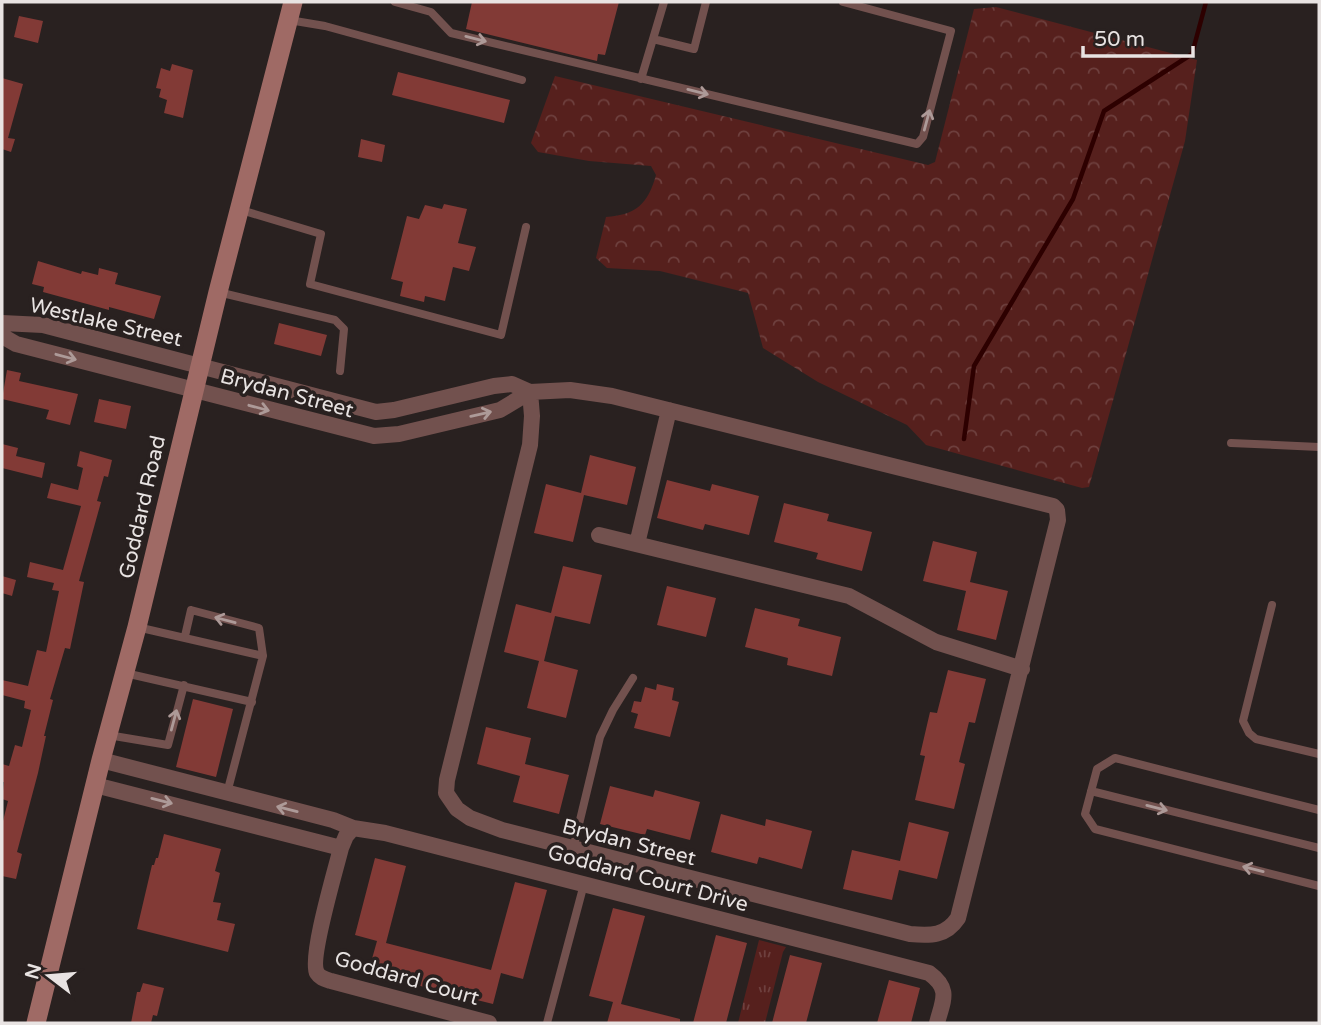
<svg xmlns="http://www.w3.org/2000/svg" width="1321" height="1025" font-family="'Varela Round',sans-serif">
	<defs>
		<pattern id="grass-tufts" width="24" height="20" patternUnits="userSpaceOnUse" patternTransform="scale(1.75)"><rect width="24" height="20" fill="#56201d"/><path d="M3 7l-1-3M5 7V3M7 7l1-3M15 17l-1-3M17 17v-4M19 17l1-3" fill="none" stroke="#6e403e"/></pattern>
		<pattern id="forest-crowns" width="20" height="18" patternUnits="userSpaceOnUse" patternTransform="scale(1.75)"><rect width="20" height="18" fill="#56201d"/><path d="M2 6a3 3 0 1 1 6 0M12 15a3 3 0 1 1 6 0" fill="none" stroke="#6e403e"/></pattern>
	</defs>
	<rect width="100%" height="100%" fill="#292120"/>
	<path fill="url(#grass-tufts)" d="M759,940L786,947L783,952L765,1023H738Z"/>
	<path fill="url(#forest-crowns)" d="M996,7L1197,60L1185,141L1089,487L1082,488L926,445L907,425L818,382L763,348L748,293L660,271L607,268L596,258L606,217C636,215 648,204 656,175L651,166L589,161L538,152L531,143L555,76L928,165L935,162L974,9Z"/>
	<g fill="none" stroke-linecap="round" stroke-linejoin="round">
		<path stroke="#2d0000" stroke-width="4.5" d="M964,439L974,366L1073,199L1104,111L1192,54L1206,2"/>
	</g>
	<path fill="#823a36" d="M472,2H619L605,55L598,54L597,61L466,29Z
		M19,16L43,21L38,43L14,37Z
		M172,64L193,70L183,118L164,113L167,100L159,97L161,89L156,88L161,68L170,71Z
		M398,72L510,100L504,123L392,95Z
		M2,78L23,84L8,138L15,139L11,152L2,149Z
		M361,139L385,145L382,162L358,157Z
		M444,204L467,209L458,243L476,247L469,271L453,267L445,301L425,296L424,302L400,296L403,282L391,279L407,216L419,219L425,205L442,209Z
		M38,261L81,274L82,271L98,275L99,268L118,273L115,284L161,296L154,319L109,307V310L43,292L44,287L32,284Z
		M279,323L327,335L321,356L274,344Z
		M7,370L21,373L19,381L78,394L70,425L46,419L49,410L2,399Z
		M99,399L131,406L126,429L94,422Z
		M2,444L18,448L16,456L45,463L42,478L2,468Z
		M80,451L112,460L108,477L104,476L97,501L101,502L79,581L84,582L70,649L65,648L50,699L53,700L44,736H46L38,773L17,852L22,854L16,879L2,876V825L8,801L2,799L4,782H2V764L9,766L15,745L22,747L31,710L24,708L25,701L2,695V680L28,686L37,650L46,652L59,591L52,590L54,583L27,577L30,562L63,570L81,506L47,498L51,483L78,490L83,468L77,466Z
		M590,455L636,467L627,505L584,495L573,542L534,533L546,484L581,493Z
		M667,480L710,491L712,484L759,496L749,535L705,524L703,530L657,518Z
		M784,503L829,514L827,521L872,532L862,571L816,559L818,553L774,542Z
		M933,541L977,552L970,582L1008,591L996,640L957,630L966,591L923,581Z
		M563,566L602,575L590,624L555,616L544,661L578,670L566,718L527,708L539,661L504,652L516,604L551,613Z
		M2,576L16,580L12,596L2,593Z
		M667,586L716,598L706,637L657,625Z
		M755,608L800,619L798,626L841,637L832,676L787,665L788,658L745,647Z
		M948,670L986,679L975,723L969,722L959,762L965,764L954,809L915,800L925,756L920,755L930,712L937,713Z
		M657,684L674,688L672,700L679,702L670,737L634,728L638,714L631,712L634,701L641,702L645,687L656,690Z
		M193,699L233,709L216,777L176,767Z
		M486,727L531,738L525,764L569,775L559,814L513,802L520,776L477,764Z
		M610,786L653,797L655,790L700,802L690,840L647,829L645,835L600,824Z
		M721,814L765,826L766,819L812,831L802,869L759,857L757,864L711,852Z
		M909,822L949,832L937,879L899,870L892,900L843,889L852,850L900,861Z
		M164,834L221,849L215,871L220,873L213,902L221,903L217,920L235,924L228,952L137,929L152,865H154L156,858H158Z
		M375,858L406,866L386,943L491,970L515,882L547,890L523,979L501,973L493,1004L368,973L377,941L355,935Z
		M613,908L645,916L621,1004L680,1019V1023H607L613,1002L589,996Z
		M716,935L747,943L726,1023H693Z
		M790,955L822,963L806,1023H772Z
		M889,980L920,988L911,1023H877Z
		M143,983L164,988L157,1016L153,1015L151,1023H131L137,992H140Z"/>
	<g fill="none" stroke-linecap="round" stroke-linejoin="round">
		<path stroke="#72514e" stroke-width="8" d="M395,2L431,12L451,33L917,144L923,137L951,31L843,2
			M664,2L653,39L694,49L706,2
			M289,20L325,26L522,80
			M641,79L653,39
			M241,210L321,234L310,284L501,335L526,227
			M218,292L335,320L344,329L340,371
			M1231,443L1319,447
			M1272,605L1243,721L1249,733L1256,739L1319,754
			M137,627L263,656
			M185,636L191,610L259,628L263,656L227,793
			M125,673L252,702
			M108,735L168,745L184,685
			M1091,791L1319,848
			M1319,810L1115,758L1097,769L1085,814L1095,829L1319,886
			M573,849L600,737L613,710L633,678
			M547,1023L584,884"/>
		<path stroke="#72514e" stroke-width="16" d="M2,323L43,325L376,412L394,410L494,386L512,384L530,392
			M2,336L16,344L374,436L399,434L500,410L530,392L570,390L612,396L1053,506L1057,510L1058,520L958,918C946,936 931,936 910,934L502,830L470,818L457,809L446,793L447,780L530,445L532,416L530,392
			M599,535L849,596L936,642L1022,669
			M637,544L669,410
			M101,760L333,820L353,828
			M95,785L341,848
			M489,1023L331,981C325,979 320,978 317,973C309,959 336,868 341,848L346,836L353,828L385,833L929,973C951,989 943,1000 937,1023"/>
		<path stroke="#9f6a65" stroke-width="19" d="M36,1023L101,760L137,627L218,292L293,2"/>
	</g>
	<defs><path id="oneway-shaft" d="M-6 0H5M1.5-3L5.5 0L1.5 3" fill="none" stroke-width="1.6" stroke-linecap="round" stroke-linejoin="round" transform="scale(1.75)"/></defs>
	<g stroke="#ad9a98">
		<use href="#oneway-shaft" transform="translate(476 39) rotate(14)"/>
		<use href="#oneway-shaft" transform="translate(698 92) rotate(14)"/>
		<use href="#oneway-shaft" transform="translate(927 120) rotate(-75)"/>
		<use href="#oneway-shaft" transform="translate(66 357) rotate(15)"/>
		<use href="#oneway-shaft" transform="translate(259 408) rotate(15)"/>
		<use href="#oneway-shaft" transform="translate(481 414) rotate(-13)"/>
		<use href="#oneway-shaft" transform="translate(225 620) rotate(-165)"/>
		<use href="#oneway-shaft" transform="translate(174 720) rotate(-75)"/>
		<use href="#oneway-shaft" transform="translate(162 801) rotate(14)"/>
		<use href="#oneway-shaft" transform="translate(1157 808) rotate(14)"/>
		<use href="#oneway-shaft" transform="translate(287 809) rotate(-166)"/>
		<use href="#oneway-shaft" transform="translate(1253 869) rotate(-166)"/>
	</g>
	<g text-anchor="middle" stroke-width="7" stroke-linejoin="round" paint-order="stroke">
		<g font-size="21" fill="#e8e3e2" stroke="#292120">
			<text transform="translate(106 322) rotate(13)" y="7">Westlake Street</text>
			<text transform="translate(287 393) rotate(15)" y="7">Brydan Street</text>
			<text transform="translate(142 507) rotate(-77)" y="7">Goddard Road</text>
			<text transform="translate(629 842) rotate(14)" y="7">Brydan Street</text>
			<text transform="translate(648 878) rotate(15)" y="7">Goddard Court Drive</text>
			<text transform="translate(407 978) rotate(16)" y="7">Goddard Court</text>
		</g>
	</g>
	<rect width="1321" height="1025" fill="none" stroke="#e8e3e2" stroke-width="7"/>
	<g transform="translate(49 976) rotate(286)" stroke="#292120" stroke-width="5" paint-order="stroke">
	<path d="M0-5L12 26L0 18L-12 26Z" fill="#e8e3e2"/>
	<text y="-10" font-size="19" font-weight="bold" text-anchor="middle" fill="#e8e3e2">N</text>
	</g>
	<path d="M1083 46v10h110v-10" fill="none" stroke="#e8e3e2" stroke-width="3.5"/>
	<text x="1094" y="46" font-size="21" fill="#e8e3e2" stroke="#292120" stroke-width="5" paint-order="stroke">50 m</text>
</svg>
